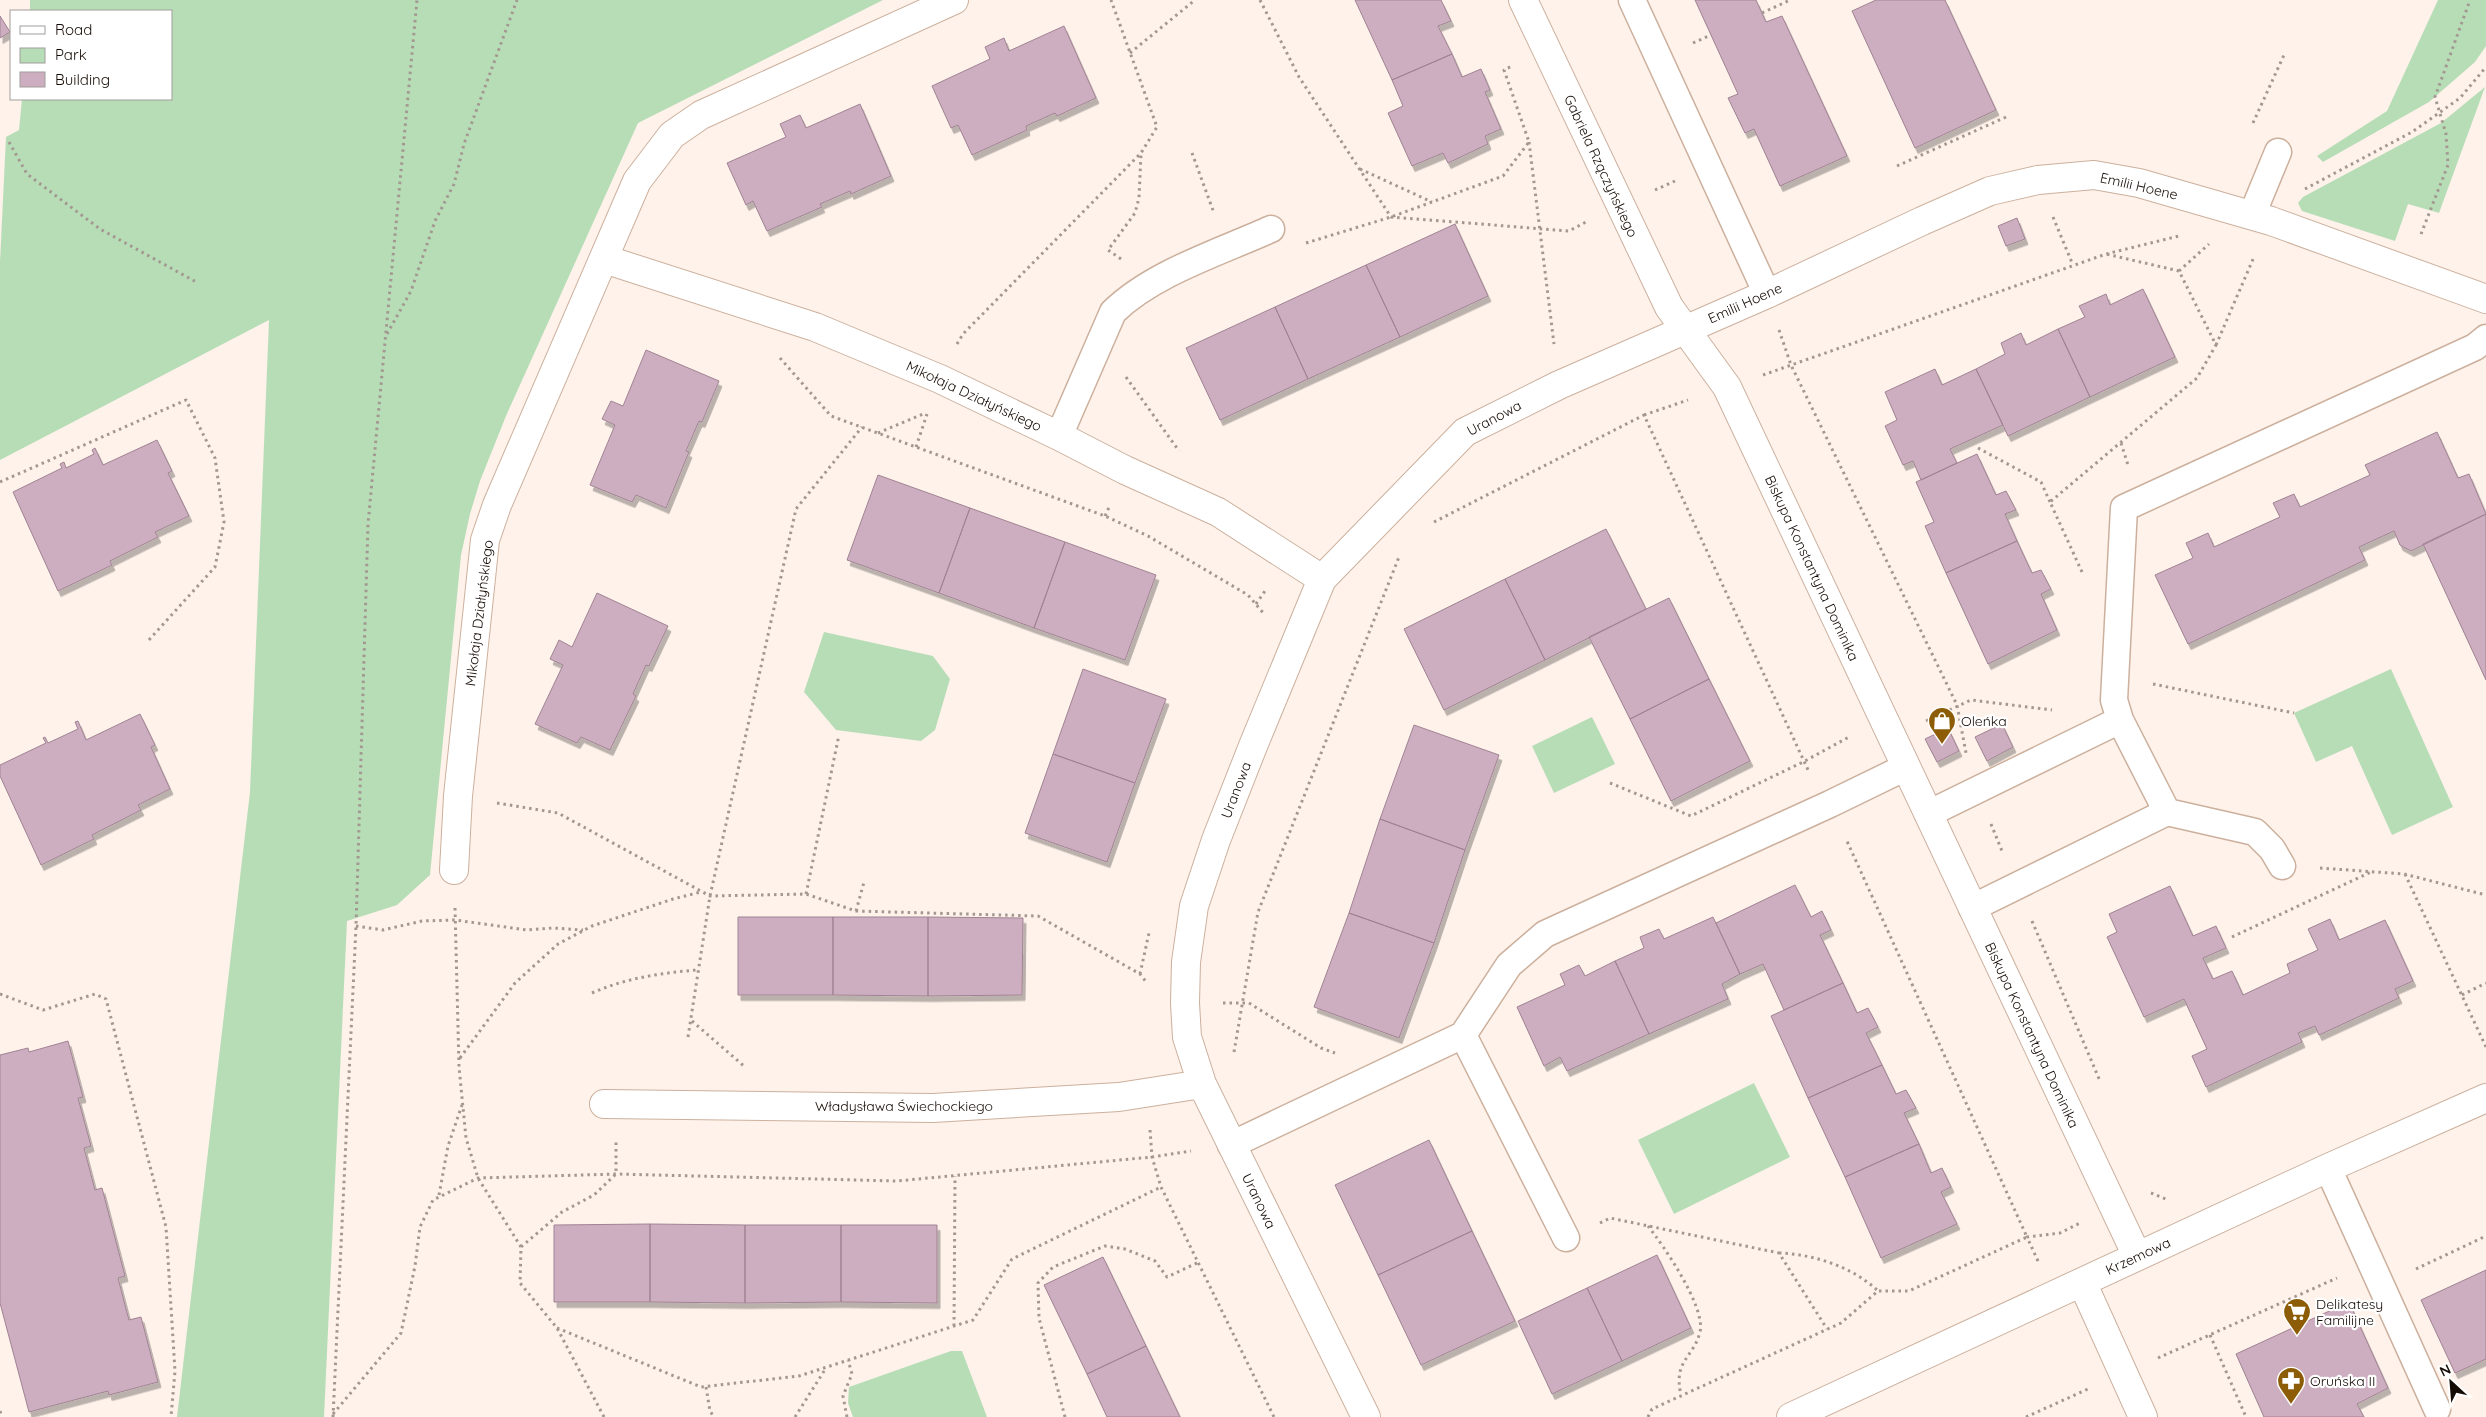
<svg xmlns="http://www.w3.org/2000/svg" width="2486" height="1417" font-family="Quicksand,sans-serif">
	<defs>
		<filter id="shadow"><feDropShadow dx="3" dy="5.5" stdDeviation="0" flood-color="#0004"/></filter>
	</defs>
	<rect width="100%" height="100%" fill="#fef2ea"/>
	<path fill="#b7ddb7" d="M30,0H883L638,123L506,416L480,481L470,514L461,555L430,875L397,905L347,921L324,1417H177L250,792L269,320L0,460V262L6,137L19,130L22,99H171V11H30Z
		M2438,0H2486V46L2475,62L2429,102L2323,162L2317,156L2387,111Z
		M2485,87L2439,213L2408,204L2395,241L2302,211L2298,203L2303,197L2441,123Z
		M824,632L933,656L950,679L935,730L921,741L836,730L804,692Z
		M2391,669L2453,807L2392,835L2352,746L2316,762L2294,713Z
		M1592,717L1615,764L1554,793L1532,746Z
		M1754,1083L1790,1157L1674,1214L1638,1140Z
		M951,1351H962L987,1417H853L848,1403L849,1387Z"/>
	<path fill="#cdaec0" stroke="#a08393" filter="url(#shadow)" d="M1355,0H1441L1451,21L1438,26L1452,54L1392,80Z
		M1695,0H1756L1766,22L1782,16L1847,156L1780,186L1754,129L1745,133L1728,98L1738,94Z
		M1876,0H1945L1996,110L1915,148L1852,11Z
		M0,16L10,32L0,38Z
		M1064,26L1096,98L1057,116L1055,113L1026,126L1027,130L972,155L958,125L951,128L932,86L990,59L985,47L1004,38L1009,51Z
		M1452,54L1462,77L1481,69L1490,90L1485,92L1501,129L1485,136L1488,144L1448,163L1443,153L1412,166L1388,113L1403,106L1392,80Z
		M860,104L891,176L851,194L850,191L820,204L822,207L767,231L753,201L746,205L727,163L786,137L780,124L800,115L806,128Z
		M2017,218L2025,239L2006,246L1998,226Z
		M1455,224L1488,296L1400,337L1366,265Z
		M1366,265L1400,337L1308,379L1275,307Z
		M2143,289L2175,357L2090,397L2058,329L2085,317L2079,306L2106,294L2110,305Z
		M1275,307L1308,379L1220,420L1186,348Z
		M2058,329L2090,397L2008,436L1976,369L2005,354L2001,343L2021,333L2026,345Z
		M646,350L719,381L702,422L699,421L686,451L689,452L666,508L636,495L632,502L590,485L615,425L602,419L611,401L623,406Z
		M1935,369L1942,385L1976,369L2003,425L1950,449L1957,463L1921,480L1913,461L1903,465L1885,426L1897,420L1885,392Z
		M2437,432L2458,478L2469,474L2486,514L2411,551L2400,545L2394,531L2359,547L2365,560L2188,644L2155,575L2193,558L2186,543L2208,533L2214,547L2280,517L2273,503L2294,494L2300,507L2370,475L2365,465Z
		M157,440L172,471L168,473L189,516L155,532L158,537L110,561L112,565L58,591L13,492L62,468L60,464L64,462L66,468L94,454L92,450L95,448L103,465Z
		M1977,454L1996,495L2006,491L2016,510L2005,514L2017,541L1946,573L1925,526L1934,522L1916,482Z
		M878,475L970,508L939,593L847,560Z
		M970,508L1065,542L1034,628L939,593Z
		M2486,514V680L2423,544Z
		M1606,529L1646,609L1545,660L1505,579Z
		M2017,541L2032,573L2041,570L2051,589L2041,594L2057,630L1988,664L1946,573Z
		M1065,542L1156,575L1125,660L1034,628Z
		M1505,579L1545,660L1444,710L1404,629Z
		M597,593L668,626L649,666L646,665L633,694L636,696L610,750L581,737L577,743L535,724L563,665L550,659L559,640L572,647Z
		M1669,598L1709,679L1630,719L1589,637Z
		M1083,669L1166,699L1135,783L1053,754Z
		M1709,679L1750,761L1671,801L1630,719Z
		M140,714L155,745L151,747L170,789L138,805L141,810L92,835L94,839L41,865L0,776V765L46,743L43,738L45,737L48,743L78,729L75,722L78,721L86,740Z
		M2002,724L2013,747L1987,761L1975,737Z
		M1414,725L1499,755L1465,850L1380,819Z
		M1948,728L1959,751L1937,762L1925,739Z
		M1053,754L1135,783L1107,862L1025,833Z
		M1380,819L1465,850L1434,943L1349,913Z
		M1795,885L1811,917L1822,911L1831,930L1820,935L1843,983L1784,1010L1763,964L1740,974L1716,923Z
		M2170,886L2193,936L2216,926L2226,948L2203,958L2213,979L2232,971L2243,995L2290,973L2287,964L2318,950L2308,929L2330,919L2339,940L2385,920L2413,981L2395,989L2399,998L2319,1035L2315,1026L2298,1033L2302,1042L2206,1087L2192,1056L2207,1049L2184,999L2144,1017L2107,937L2117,932L2109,914Z
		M1349,913L1434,943L1399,1038L1314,1007Z
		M738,917H833V995H738Z
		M833,917H928V996L833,995Z
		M928,917L1023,918L1022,995L928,996Z
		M1713,917L1740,974L1722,984L1728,999L1649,1034L1615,961L1644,948L1640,937L1659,929L1664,939Z
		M1615,961L1649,1034L1567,1071L1560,1057L1544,1066L1517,1007L1565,985L1560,974L1579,965L1585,976Z
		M1843,983L1857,1013L1868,1008L1878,1027L1866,1033L1882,1065L1808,1098L1771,1016Z
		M68,1041L83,1097L78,1098L91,1146L84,1148L95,1190L102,1188L125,1276L118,1278L126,1309L129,1320L141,1317L158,1382L109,1395L108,1391L29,1412L0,1303V1055L28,1048L29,1052Z
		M1882,1065L1896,1094L1906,1090L1916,1108L1904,1113L1919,1144L1845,1177L1808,1098Z
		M1429,1140L1472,1231L1378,1275L1335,1185Z
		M1919,1144L1931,1173L1942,1168L1951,1187L1941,1192L1957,1224L1881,1258L1845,1177Z
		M650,1224V1302H554V1225Z
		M650,1224L745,1225V1303L650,1302Z
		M745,1225H841V1302L745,1303Z
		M841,1225H937V1303L841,1302Z
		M1472,1231L1515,1321L1421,1365L1378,1275Z
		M1657,1255L1691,1328L1622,1361L1587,1288Z
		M1103,1257L1146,1346L1087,1374L1044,1285Z
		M2486,1270V1359L2455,1373L2421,1300Z
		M1587,1288L1622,1361L1552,1394L1518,1321Z
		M2349,1302L2388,1388L2357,1404L2364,1417H2264L2236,1354Z
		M1146,1346L1180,1417H1107L1087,1374Z"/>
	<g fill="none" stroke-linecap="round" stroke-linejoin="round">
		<defs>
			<path id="lane" d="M1632,0L1767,294
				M2252,215L2278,152
				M1059,436L1113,312C1153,273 1220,252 1271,229
				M1928,814L2120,720
				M2282,866L2272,849L2255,832L2167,812L2120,720L2114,700L2124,508L2475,347L2486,338
				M1972,908L2167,812
				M1463,1035L1566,1238
				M1231,1145L1463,1035L1509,965L1545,934L1830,804L1906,767
				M2328,1168L2437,1409"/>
			<path id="street" d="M1523,0L1669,307L1727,387L2137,1256
				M604,259L815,327L940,379L1059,436L1125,470L1218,512L1322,579
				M454,870L458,796L485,540L497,505L637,181L672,135L701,115L954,0
				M604,1104L933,1108L1119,1097L1202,1084
				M2082,1282L2143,1417
				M1366,1417L1202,1084L1187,1037L1185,1003L1186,962L1194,906L1216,840L1253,746L1322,579L1465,432L1559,385L1767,294L1922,221L1990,191L2038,180L2094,175L2139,183L2271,221L2486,299
				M1791,1417L2328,1168L2486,1098"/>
		</defs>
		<use href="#lane" stroke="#ccb09d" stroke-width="29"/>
		<use href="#street" stroke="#ccb09d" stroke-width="30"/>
		<path stroke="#a39891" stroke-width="3" stroke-dasharray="2.5 4" stroke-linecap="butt" d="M1260,0L1299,77L1391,217L1569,231L1586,222
			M1762,13L1790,0
			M1693,43L1711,35
			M1130,53L1195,0
			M2253,123L2284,55
			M9,142L27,174L100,229L198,283
			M1529,142L1554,344
			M1192,153L1214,213
			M1897,166L2006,117
			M1360,169L1432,202
			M2305,189L2412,132L2460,98L2486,67
			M1655,190L1675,181
			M2053,217L2073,265
			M2421,234L2448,165L2446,134L2435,97L2470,0
			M1306,243L1391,217L1503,176L1529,142L1504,70L1512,66
			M1121,259L1108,250L1135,213L1139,198L1141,154
			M2179,271L2209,244
			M1779,330L1791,365L1957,705L1966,753
			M387,334L411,291L435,221L454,184L464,144L517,0
			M957,344L963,334L1141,153L1157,127L1111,0
			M2216,345L2254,257
			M780,358L831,416L1105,516L1148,536L1248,595L1265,615
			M1763,375L2106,254L2179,236
			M1126,377L1179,451
			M1644,415L1688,400
			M878,433L923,414
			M2121,443L2128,465
			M916,447L927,414
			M1978,448L2041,482L2050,502
			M0,482L186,400L215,458L224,522L215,567L148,641
			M1105,516L1110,505
			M1434,522L1644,415L1809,772
			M2082,572L2050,502L2197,378L2216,345L2179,271L2106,254
			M1256,604L1267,588
			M2153,684L2294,713
			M1926,721L1971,700L2052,710
			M1610,783L1691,816L1803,762L1849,737
			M497,803L558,813L710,896L806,894L856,911L1038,916L1140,974L1147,983
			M1991,824L2002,851
			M2320,868L2404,874L2486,895
			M2405,874L2486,1047
			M806,894L839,735
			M455,908L459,1067L466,1138L478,1178L521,1247
			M856,911L864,882
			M2032,921L2100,1081
			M356,926L383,930L422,921L455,920L527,930L553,928L583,930
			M2232,937L2371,872
			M1140,974L1149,933
			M592,993C626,978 661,973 697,970
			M0,994L43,1010L95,994L106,999L166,1227L175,1371L171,1417
			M2462,995L2486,983
			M1223,1003H1249L1321,1048L1335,1053
			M692,1021L745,1067
			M688,1037L710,896L796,509L862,427
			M1234,1052L1258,912L1399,557
			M460,1058L515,983L558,944L592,926L673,899L701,892
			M1150,1130L1152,1157L1161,1187L1274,1417
			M2151,1193L2168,1200
			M439,1195L448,1146L462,1105
			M1600,1223L1610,1218L1779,1253L1827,1329
			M1648,1226C1663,1245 1706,1307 1700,1332C1693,1359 1673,1360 1681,1395
			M1779,1253C1813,1254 1853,1267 1878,1291
			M2038,1261L2027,1237L2060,1233L2080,1223
			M2416,1269L2486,1236
			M954,1326L955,1176
			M557,1328L701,1387L799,1376L973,1320L1012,1259L1161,1187
			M2210,1335L2246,1417
			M2158,1358L2337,1278
			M706,1387L710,1411L714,1417
			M0,1411L2,1417
			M333,1414L401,1333L415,1266L420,1227L433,1200L478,1178L616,1174L897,1181L1152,1157L1191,1151
			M333,1417L356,926L368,524L417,0
			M604,1417L557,1328L520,1283L521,1247L562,1212L594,1195L616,1174V1142
			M795,1417L826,1368
			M847,1417L843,1396L852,1374L848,1360
			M1065,1417L1039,1318L1038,1283L1053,1267L1105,1246L1125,1249L1155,1261L1167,1277L1199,1262
			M1648,1417L1652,1409L1841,1323L1878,1291H1909L2027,1237L1846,839
			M2026,1417L2088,1389"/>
		<use href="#lane" stroke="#fff" stroke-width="26"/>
		<use href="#street" stroke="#fff" stroke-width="28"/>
	</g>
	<defs>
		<symbol id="shop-pin" viewBox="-11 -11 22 30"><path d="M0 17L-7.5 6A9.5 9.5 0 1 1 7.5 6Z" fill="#8d5c07" stroke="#fff"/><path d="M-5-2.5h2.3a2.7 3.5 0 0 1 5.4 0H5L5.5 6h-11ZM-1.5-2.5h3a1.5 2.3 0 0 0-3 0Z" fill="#fff"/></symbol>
		<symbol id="supermarket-pin" viewBox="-11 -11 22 30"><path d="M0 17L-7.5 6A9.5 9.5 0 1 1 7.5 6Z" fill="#8d5c07" stroke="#fff"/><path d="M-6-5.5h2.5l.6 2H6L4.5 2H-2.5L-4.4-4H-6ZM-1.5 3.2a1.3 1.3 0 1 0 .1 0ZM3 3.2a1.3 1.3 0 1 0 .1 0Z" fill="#fff"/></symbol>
		<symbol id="pharmacy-pin" viewBox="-11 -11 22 30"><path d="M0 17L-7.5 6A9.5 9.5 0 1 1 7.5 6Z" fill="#8d5c07" stroke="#fff"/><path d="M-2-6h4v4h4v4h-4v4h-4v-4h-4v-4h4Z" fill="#fff"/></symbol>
	</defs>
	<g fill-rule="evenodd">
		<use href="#shop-pin" x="1926" y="705" width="32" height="43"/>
		<use href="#supermarket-pin" x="2281" y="1296" width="32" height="43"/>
		<use href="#pharmacy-pin" x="2275" y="1365" width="32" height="43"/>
	</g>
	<g text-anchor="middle" stroke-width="4.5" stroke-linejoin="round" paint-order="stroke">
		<g font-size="14" fill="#150b05" stroke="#fff">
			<text transform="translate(1601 166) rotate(65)" y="5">Gabriela Rzączyńskiego</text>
			<text transform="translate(2139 186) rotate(13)" y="5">Emilii Hoene</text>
			<text transform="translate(1745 303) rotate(-24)" y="5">Emilii Hoene</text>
			<text transform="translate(974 396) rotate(25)" y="5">Mikołaja Działyńskiego</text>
			<text transform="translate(1494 418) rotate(-28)" y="5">Uranowa</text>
			<text transform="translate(1812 568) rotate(65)" y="5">Biskupa Konstantyna Dominika</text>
			<text transform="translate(479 613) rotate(-83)" y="5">Mikołaja Działyńskiego</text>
			<text transform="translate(1236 790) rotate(-69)" y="5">Uranowa</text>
			<text transform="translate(2032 1035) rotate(65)" y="5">Biskupa Konstantyna Dominika</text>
			<text x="904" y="1111">Władysława Świechockiego</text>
			<text transform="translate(1259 1201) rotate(64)" y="5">Uranowa</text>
			<text transform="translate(2138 1256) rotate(-25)" y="5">Krzemowa</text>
		</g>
		<g font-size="14" fill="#150b05" stroke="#fff" text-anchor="start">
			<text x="1961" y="726">Oleńka</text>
			<text x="2316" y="1309">Delikatesy<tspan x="2316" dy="16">Familijne</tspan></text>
			<text x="2310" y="1386">Oruńska II</text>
		</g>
	</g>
	<rect x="10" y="10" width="162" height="90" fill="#ffffff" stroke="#a19d9b"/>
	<rect x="20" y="26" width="25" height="8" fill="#ffffff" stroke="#a19d9b"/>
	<text x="55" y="35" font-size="15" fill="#150b05">Road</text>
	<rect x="20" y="48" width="25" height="15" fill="#b7ddb7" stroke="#a19d9b"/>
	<text x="55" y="60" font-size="15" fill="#150b05">Park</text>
	<rect x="20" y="72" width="25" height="15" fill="#cdaec0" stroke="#a19d9b"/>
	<text x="55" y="85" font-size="15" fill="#150b05">Building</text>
	<g transform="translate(2451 1382) rotate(334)" stroke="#ffffff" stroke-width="4" paint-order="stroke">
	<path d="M0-4L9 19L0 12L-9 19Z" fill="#150b05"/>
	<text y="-8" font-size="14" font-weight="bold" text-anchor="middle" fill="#150b05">N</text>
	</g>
</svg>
